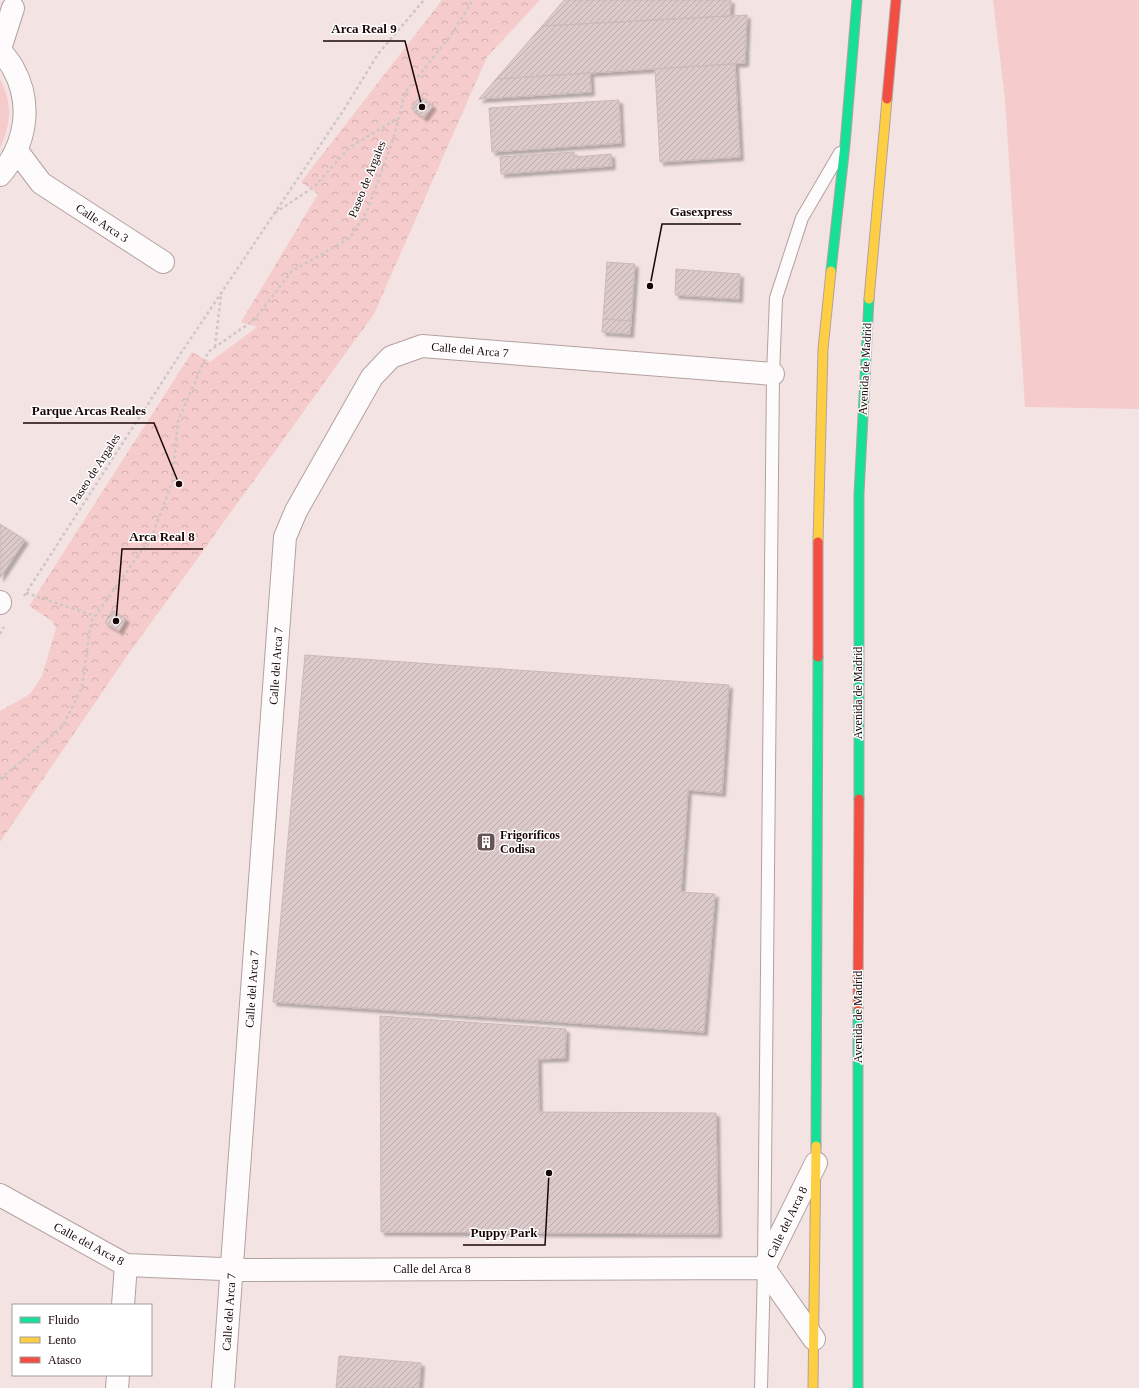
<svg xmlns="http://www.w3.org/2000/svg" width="1139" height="1388" font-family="Georgia,serif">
	<defs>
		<pattern id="park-crowns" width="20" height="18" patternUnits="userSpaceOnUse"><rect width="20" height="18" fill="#f5cccb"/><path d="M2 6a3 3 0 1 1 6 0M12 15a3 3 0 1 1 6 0" fill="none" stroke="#d1aead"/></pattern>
		<pattern id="building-hatch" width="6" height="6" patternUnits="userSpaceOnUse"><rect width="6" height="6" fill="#dcc9c9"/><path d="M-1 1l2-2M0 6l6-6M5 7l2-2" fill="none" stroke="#bcabab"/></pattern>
		<filter id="shadow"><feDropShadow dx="3.5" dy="3.5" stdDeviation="1" flood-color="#0004"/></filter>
	</defs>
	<rect width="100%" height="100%" fill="#f3e4e3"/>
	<path fill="#f5cccb" d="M993,0H1139V409L1025,407L1005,99Z
		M0,79C13,103 11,125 0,148Z"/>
	<path fill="url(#park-crowns)" d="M442,0H540L487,57L374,314L127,656L0,842V711L30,694L42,676L56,628L52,621L29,606L192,352L210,362L257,327L241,322L318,194L301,182Z"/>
	<path fill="url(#building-hatch)" stroke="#cbb9b8" filter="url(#shadow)" d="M564,0H731L730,16L542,26Z
		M747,15L745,63L496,79L542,26Z
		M735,64L740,157L660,162L655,69Z
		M590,73L591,92L479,99L496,79Z
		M420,96L433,106L424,118L411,108Z
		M619,100L621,143L492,152L489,108Z
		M574,152V157L611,154L612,166L501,174L500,157Z
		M607,262L635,264L631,321L603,319Z
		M676,269L740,274L739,299L675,295Z
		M603,319L631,321L630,334L602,332Z
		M0,524L25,540L0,578Z
		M112,610L126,619L119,631L105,623Z
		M305,655L729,685L722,793L688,790L681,892L715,894L704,1032L273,1002Z
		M380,1016L566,1029L565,1058L538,1059L539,1112L716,1113L718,1234L381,1232Z
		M339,1356L421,1363L419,1388H336Z"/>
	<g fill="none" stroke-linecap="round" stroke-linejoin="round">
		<defs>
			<path id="lane" d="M761,1388L764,1268L773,374L776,298L802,218L840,153"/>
			<path id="street" d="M0,49L13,8
				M0,50C4,56 10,62 13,68C33,104 26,145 0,175
				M17,151L41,183L163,262
				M0,602V603
				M0,1195L126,1265L246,1270L764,1268
				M764,1268L816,1163
				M764,1268L814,1339
				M123,1305L126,1265
				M117,1388L118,1375
				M223,1388L285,537L296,511L372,377L391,357L422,346L773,374"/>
			<path id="fast" d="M831,271L845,145L857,0
				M859,799V494L869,299
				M816,1146L818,657
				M858,1388V1006"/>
			<path id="slow" d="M869,299L887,99
				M818,542L823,349L831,271
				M813,1388L816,1146"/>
			<path id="jam" d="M887,99L896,0
				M818,657V542
				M858,1006L859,799"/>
		</defs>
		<use href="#lane" stroke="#b3a1a0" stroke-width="14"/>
		<use href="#street" stroke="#b3a1a0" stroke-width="24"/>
		<use href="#fast" stroke="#b3a1a0" stroke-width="11"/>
		<use href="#slow" stroke="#b3a1a0" stroke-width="11"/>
		<use href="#jam" stroke="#b3a1a0" stroke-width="11"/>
		<path stroke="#cdc7c6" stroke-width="2.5" stroke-dasharray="3 3" stroke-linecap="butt" d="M275,213L315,186L349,148L398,118
			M215,347L221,295
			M26,593L95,616
			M24,596L177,359L345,108L378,54L424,0
			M0,634L4,627
			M0,779L63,726L82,687L91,622L152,536L172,483L178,421L208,352L254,320L292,271L350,238L367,211L393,140L405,93L451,35L473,0"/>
		<use href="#lane" stroke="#fdfbfb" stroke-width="12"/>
		<use href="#street" stroke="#fdfbfb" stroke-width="22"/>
		<use href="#fast" stroke="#16e098" stroke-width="9"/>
		<use href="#slow" stroke="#ffcf43" stroke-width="9"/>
		<use href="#jam" stroke="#f24e42" stroke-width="9"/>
	</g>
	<defs>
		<symbol id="building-square" viewBox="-11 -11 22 22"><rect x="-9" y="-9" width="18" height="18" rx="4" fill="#665353" stroke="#fff"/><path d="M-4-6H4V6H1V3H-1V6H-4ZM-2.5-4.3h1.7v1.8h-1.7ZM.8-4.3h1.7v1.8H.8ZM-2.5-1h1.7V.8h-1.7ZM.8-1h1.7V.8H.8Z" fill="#fff"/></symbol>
	</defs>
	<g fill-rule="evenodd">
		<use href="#building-square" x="475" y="831" width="22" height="22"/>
	</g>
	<g text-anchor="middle" stroke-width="3" stroke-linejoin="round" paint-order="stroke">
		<g font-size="12" fill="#1a0506" stroke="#fff">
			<text transform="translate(367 179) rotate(-68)" y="4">Paseo de Argales</text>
			<text transform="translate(102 223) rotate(33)" y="4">Calle Arca 3</text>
			<text transform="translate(470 350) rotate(5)" y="4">Calle del Arca 7</text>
			<text transform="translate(865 369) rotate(-87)" y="4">Avenida de Madrid</text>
			<text transform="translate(95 469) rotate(-57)" y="4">Paseo de Argales</text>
			<text transform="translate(276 666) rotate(-86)" y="4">Calle del Arca 7</text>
			<text transform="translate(858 693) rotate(-90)" y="4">Avenida de Madrid</text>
			<text transform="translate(252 989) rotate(-86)" y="4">Calle del Arca 7</text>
			<text transform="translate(858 1017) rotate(-90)" y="4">Avenida de Madrid</text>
			<text transform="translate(787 1222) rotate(-64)" y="4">Calle del Arca 8</text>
			<text transform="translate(89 1244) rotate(28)" y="4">Calle del Arca 8</text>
			<text x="432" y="1273">Calle del Arca 8</text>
			<text transform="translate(229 1312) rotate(-86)" y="4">Calle del Arca 7</text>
		</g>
		<g font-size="12" font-weight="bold" fill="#1a0506" stroke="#fff" text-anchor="start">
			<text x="500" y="839">Frigoríficos<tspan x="500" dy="14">Codisa</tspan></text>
		</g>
	</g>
	<path fill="none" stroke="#1a0506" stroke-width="1.5" d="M422 107L405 41H323M650 286L662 224H741M179 484L154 423H23M116 621L122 549H203M549 1173L545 1245H463"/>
	<g fill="#1a0506" stroke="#fff" stroke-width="1.5">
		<circle cx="422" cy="107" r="4"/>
		<circle cx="650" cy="286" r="4"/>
		<circle cx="179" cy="484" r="4"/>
		<circle cx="116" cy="621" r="4"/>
		<circle cx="549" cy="1173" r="4"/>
	</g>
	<g font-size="13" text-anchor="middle" font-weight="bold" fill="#1a0506" stroke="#fff" stroke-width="3" stroke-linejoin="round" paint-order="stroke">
		<text x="364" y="33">Arca Real 9</text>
		<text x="701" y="216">Gasexpress</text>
		<text x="89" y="415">Parque Arcas Reales</text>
		<text x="162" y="541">Arca Real 8</text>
		<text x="504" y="1237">Puppy Park</text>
	</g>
	<rect x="12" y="1304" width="140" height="72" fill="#ffffff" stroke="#a39b9b"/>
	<rect x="20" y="1317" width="20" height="6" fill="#16e098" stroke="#a39b9b"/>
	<text x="48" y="1324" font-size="12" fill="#1a0506">Fluido</text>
	<rect x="20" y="1337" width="20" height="6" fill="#ffcf43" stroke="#a39b9b"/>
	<text x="48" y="1344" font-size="12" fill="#1a0506">Lento</text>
	<rect x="20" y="1357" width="20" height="6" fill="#f24e42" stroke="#a39b9b"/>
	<text x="48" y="1364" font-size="12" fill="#1a0506">Atasco</text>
</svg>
